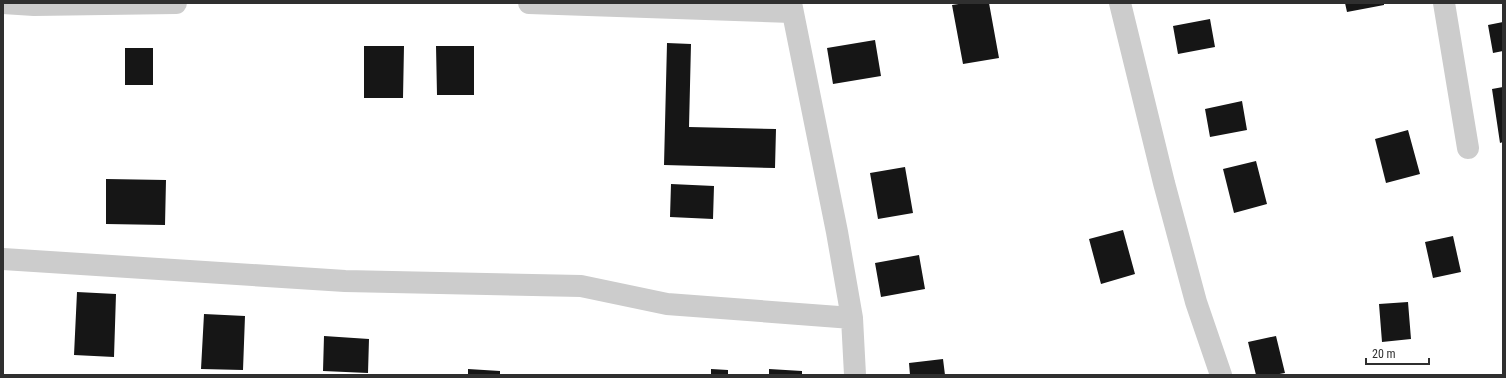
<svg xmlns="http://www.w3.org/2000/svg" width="1506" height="378" font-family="'Roboto Condensed',sans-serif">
	<rect width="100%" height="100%" fill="#fff"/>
	<path fill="#161616" d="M965,3H989L999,58L963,64L952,5Z
		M1345,3H1384V5L1347,12Z
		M1210,19L1215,47L1178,54L1173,26Z
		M1503,22V51L1493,53L1488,25Z
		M875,40L881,76L833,84L827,48Z
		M667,43L691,44L689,127L776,129L775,168L664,165Z
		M364,46H404L403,98H364Z
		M436,46H474V95H437Z
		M125,48H153V85H125Z
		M1503,87V142L1500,143L1492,89Z
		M1242,101L1247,130L1210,137L1205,109Z
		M1408,130L1420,174L1386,183L1375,139Z
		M1256,161L1267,204L1234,213L1223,169Z
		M905,167L913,213L878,219L870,173Z
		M106,179L166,180L165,225L106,224Z
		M671,184L714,186L713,219L670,217Z
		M1123,230L1135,274L1101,284L1089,239Z
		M1453,236L1461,272L1433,278L1425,242Z
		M919,255L925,289L881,297L875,263Z
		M77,292L116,294L114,357L74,355Z
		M1408,302L1411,339L1382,342L1379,304Z
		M204,314L245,316L243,370L201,369Z
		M324,336L369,339L368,373L323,371Z
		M1276,336L1285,373L1274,375H1256L1248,342Z
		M943,359L945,375H910L909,363Z
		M468,369L500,371V375H468Z
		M711,369L728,370V375H711Z
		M769,369L802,371V375H769Z"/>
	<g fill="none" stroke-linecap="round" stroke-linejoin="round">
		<path stroke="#ccc" stroke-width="22" d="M3,3L34,5L176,3
			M529,3L792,12
			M791,3L837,232L852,318L855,375
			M1120,3L1164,183L1196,302L1221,375
			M1444,3L1468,148
			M3,259L345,281L581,286L667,304L852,318"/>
	</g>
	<rect width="1506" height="378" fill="none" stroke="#2f2f2f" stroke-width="8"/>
	<path d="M1366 358v6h63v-6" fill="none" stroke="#2f2f2f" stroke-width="2"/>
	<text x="1372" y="358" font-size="12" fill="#2f2f2f" stroke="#ffffff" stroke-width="3" paint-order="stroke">20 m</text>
</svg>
